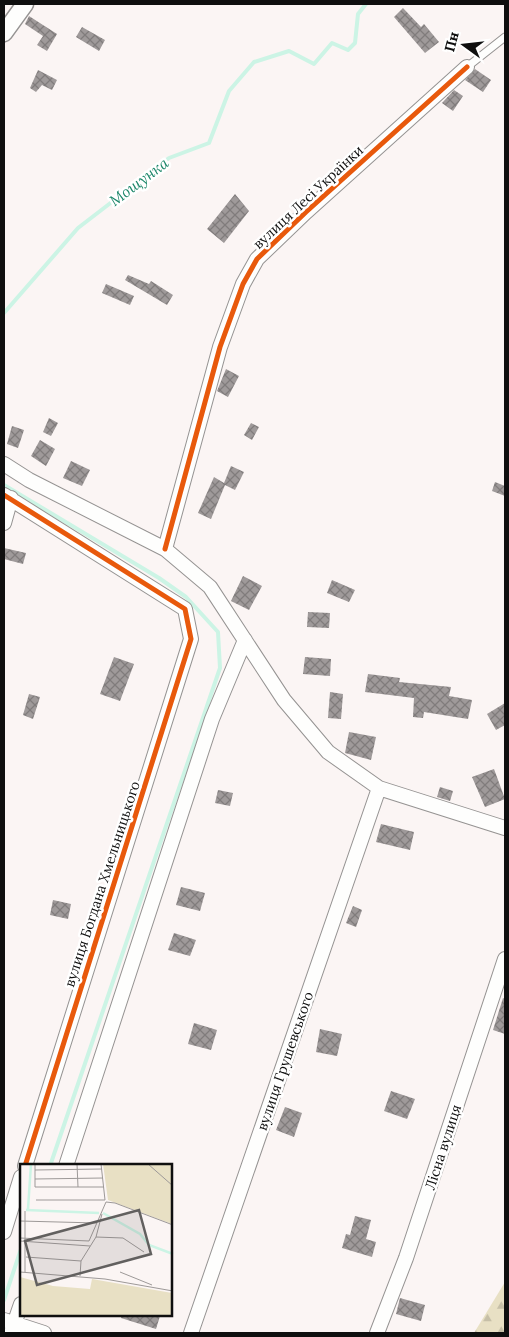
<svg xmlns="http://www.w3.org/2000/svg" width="509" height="1337" font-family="Lora,serif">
	<defs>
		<pattern id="forest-firs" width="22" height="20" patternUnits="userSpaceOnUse" patternTransform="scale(1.25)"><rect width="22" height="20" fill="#e8e0c4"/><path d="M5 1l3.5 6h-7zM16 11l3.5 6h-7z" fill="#c6bfa7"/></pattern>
		<pattern id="building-cross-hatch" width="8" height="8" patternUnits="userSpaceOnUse" patternTransform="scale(1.25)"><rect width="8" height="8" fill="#9f9a9a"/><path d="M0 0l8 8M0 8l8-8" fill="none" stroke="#807c7c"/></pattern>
	</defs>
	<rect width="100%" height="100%" fill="#fbf5f4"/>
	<path fill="url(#forest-firs)" d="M505,1282V1333H474Z"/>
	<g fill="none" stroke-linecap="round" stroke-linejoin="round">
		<path stroke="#ccf4e5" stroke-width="4" d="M4,313L78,228L169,158L209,143L229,91L254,62L289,51L314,64L332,43L348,50L355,43L358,14L366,4
			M4,485L159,578L186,597L218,632L220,668L50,1166
			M4,1300L21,1249"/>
	</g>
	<path fill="url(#building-cross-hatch)" d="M403,8L421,27L424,24L439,42L425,53L394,17Z
		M29,16L57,34L47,51L37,45L43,36L25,24Z
		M82,27L105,40L99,51L76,37Z
		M475,69L491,80L483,92L465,80Z
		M38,70L57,80L52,90L42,85L36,92L30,88Z
		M454,90L463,96L453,111L442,103Z
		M235,194L249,211L224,243L207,229Z
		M128,275L149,284L151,281L173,295L167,305L125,280Z
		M106,284L134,296L130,305L102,293Z
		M226,369L239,376L228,397L217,391Z
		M49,418L58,423L51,436L43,432Z
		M251,423L259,427L252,440L244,435Z
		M12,426L24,430L18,448L7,444Z
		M40,440L55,449L46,466L31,456Z
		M71,461L90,470L82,486L63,478Z
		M231,466L244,472L235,490L225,485L211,519L198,513L214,477L224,483Z
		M495,482L505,486V496L492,491Z
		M4,548L26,553L23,564L4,559Z
		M243,576L262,586L249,610L231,601Z
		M332,580L355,590L349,602L327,593Z
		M308,612L330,613L329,628L307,627Z
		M114,657L134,664L120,701L100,694Z
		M305,657L331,659L330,676L303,674Z
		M368,674L400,678L399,682L451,687L449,696L472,700L468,719L424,712L423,718L413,717L414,698L365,692Z
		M330,692L343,694L341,719L328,718Z
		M29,694L40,697L33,719L23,715Z
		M505,703V725L496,730L487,714Z
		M349,732L376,737L371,760L345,753Z
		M494,769L505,799L485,807L472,777Z
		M440,787L453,791L450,801L437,797Z
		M218,790L233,793L230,806L215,803Z
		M381,824L414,832L410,850L376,842Z
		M181,887L205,893L200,911L176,905Z
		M53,900L71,904L68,919L50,915Z
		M353,906L362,910L356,927L346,923Z
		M174,933L196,940L190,956L168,950Z
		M503,998L505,999V1034L493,1030Z
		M194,1023L217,1030L211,1050L188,1044Z
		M320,1029L342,1034L337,1056L316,1052Z
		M391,1091L415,1099L407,1119L384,1111Z
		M285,1107L302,1113L294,1137L276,1130Z
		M355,1216L371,1220L366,1239L376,1242L372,1257L342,1248L346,1234L350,1235Z
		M400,1298L425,1305L421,1321L396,1314Z
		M121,1316H160L156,1329L121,1318Z"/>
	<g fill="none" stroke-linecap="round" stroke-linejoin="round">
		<defs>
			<path id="service" d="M467,67L505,37"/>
			<path id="minor" d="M4,464L29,480L165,549L210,587L284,700L328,752L379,788L505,828
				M4,495L185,609L191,639L25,1166
				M4,523L11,498
				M165,549L220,347L243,284L257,259L306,212L467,67
				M66,1166L212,719L245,640
				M4,1232L21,1177
				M4,1320L44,1333
				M11,1333L21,1304
				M191,1333L379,788
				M377,1333L406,1258L505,959"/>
			<path id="tertiary" d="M4,33L25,4"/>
		</defs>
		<use href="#service" stroke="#959392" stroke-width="9"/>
		<use href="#minor" stroke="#959392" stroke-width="16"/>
		<use href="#tertiary" stroke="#959392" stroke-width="19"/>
		<use href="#service" stroke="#fefefd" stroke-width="7"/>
		<use href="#minor" stroke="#fefefd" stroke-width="14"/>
		<use href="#tertiary" stroke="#fefefd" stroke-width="16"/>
		<defs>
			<path id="cycleway" d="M4,495L185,609L191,639L25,1166
				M165,549L220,347L243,284L257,259L306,212L467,67"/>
		</defs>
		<use href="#cycleway" stroke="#fff" stroke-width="8"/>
		<use href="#cycleway" stroke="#e8590c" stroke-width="5"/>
	</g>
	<g text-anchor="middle" stroke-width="5" stroke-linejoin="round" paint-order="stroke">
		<g font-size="14" fill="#0f0f0f" stroke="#fff">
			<text transform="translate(308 197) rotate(-43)" y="5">вулиця Лесі Українки</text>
			<text transform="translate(102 884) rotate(-72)" y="5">вулиця Богдана Хмельницького</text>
			<text transform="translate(285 1061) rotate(-71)" y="5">вулиця Грушевського</text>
			<text transform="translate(443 1147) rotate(-72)" y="5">Лісна вулиця</text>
		</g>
		<g font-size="15" font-style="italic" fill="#1b8669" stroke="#fff">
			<text transform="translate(139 182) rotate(-37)" y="5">Мощунка</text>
		</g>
	</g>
	<g transform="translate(20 1164)">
		<rect width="152" height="152" fill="#fbf5f4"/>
		<path d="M83,0H152V60L88,36ZM0,113L33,122L70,125L72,115L152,129V152H0Z" fill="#e8e0c4"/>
		<path fill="none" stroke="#ccf4e5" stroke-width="2.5" d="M8,45L11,0M6,46L79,49M83,49L120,70L129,81L153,90"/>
		<path fill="none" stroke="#9d9998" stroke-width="1" d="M15,0V23H84M57,0L58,23M81,0L85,36M128,0L153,22M15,6L82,5M15,15L83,14M16,36H85M86,38L95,39L153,61M0,57L77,59M76,73L103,74L124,88M0,74L69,77L86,38M0,77L70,82M6,93L61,97M0,108L85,115L153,127M5,108V47M100,108L132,121M60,112L61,97L76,73L82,50"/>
		<path fill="#62605f" fill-opacity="0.15" stroke="#62605f" stroke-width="2.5" d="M119,46L131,90L17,121L5,77Z"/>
		<rect width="152" height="152" fill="none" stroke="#0f0f0f" stroke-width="2.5"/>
	</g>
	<rect width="509" height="1337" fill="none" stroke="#0f0f0f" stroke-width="10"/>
	<g transform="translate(464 45) rotate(285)" stroke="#ffffff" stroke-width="4" paint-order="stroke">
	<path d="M0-4L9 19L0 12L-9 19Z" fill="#0f0f0f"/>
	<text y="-8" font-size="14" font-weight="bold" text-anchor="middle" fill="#0f0f0f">Пн</text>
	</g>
</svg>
